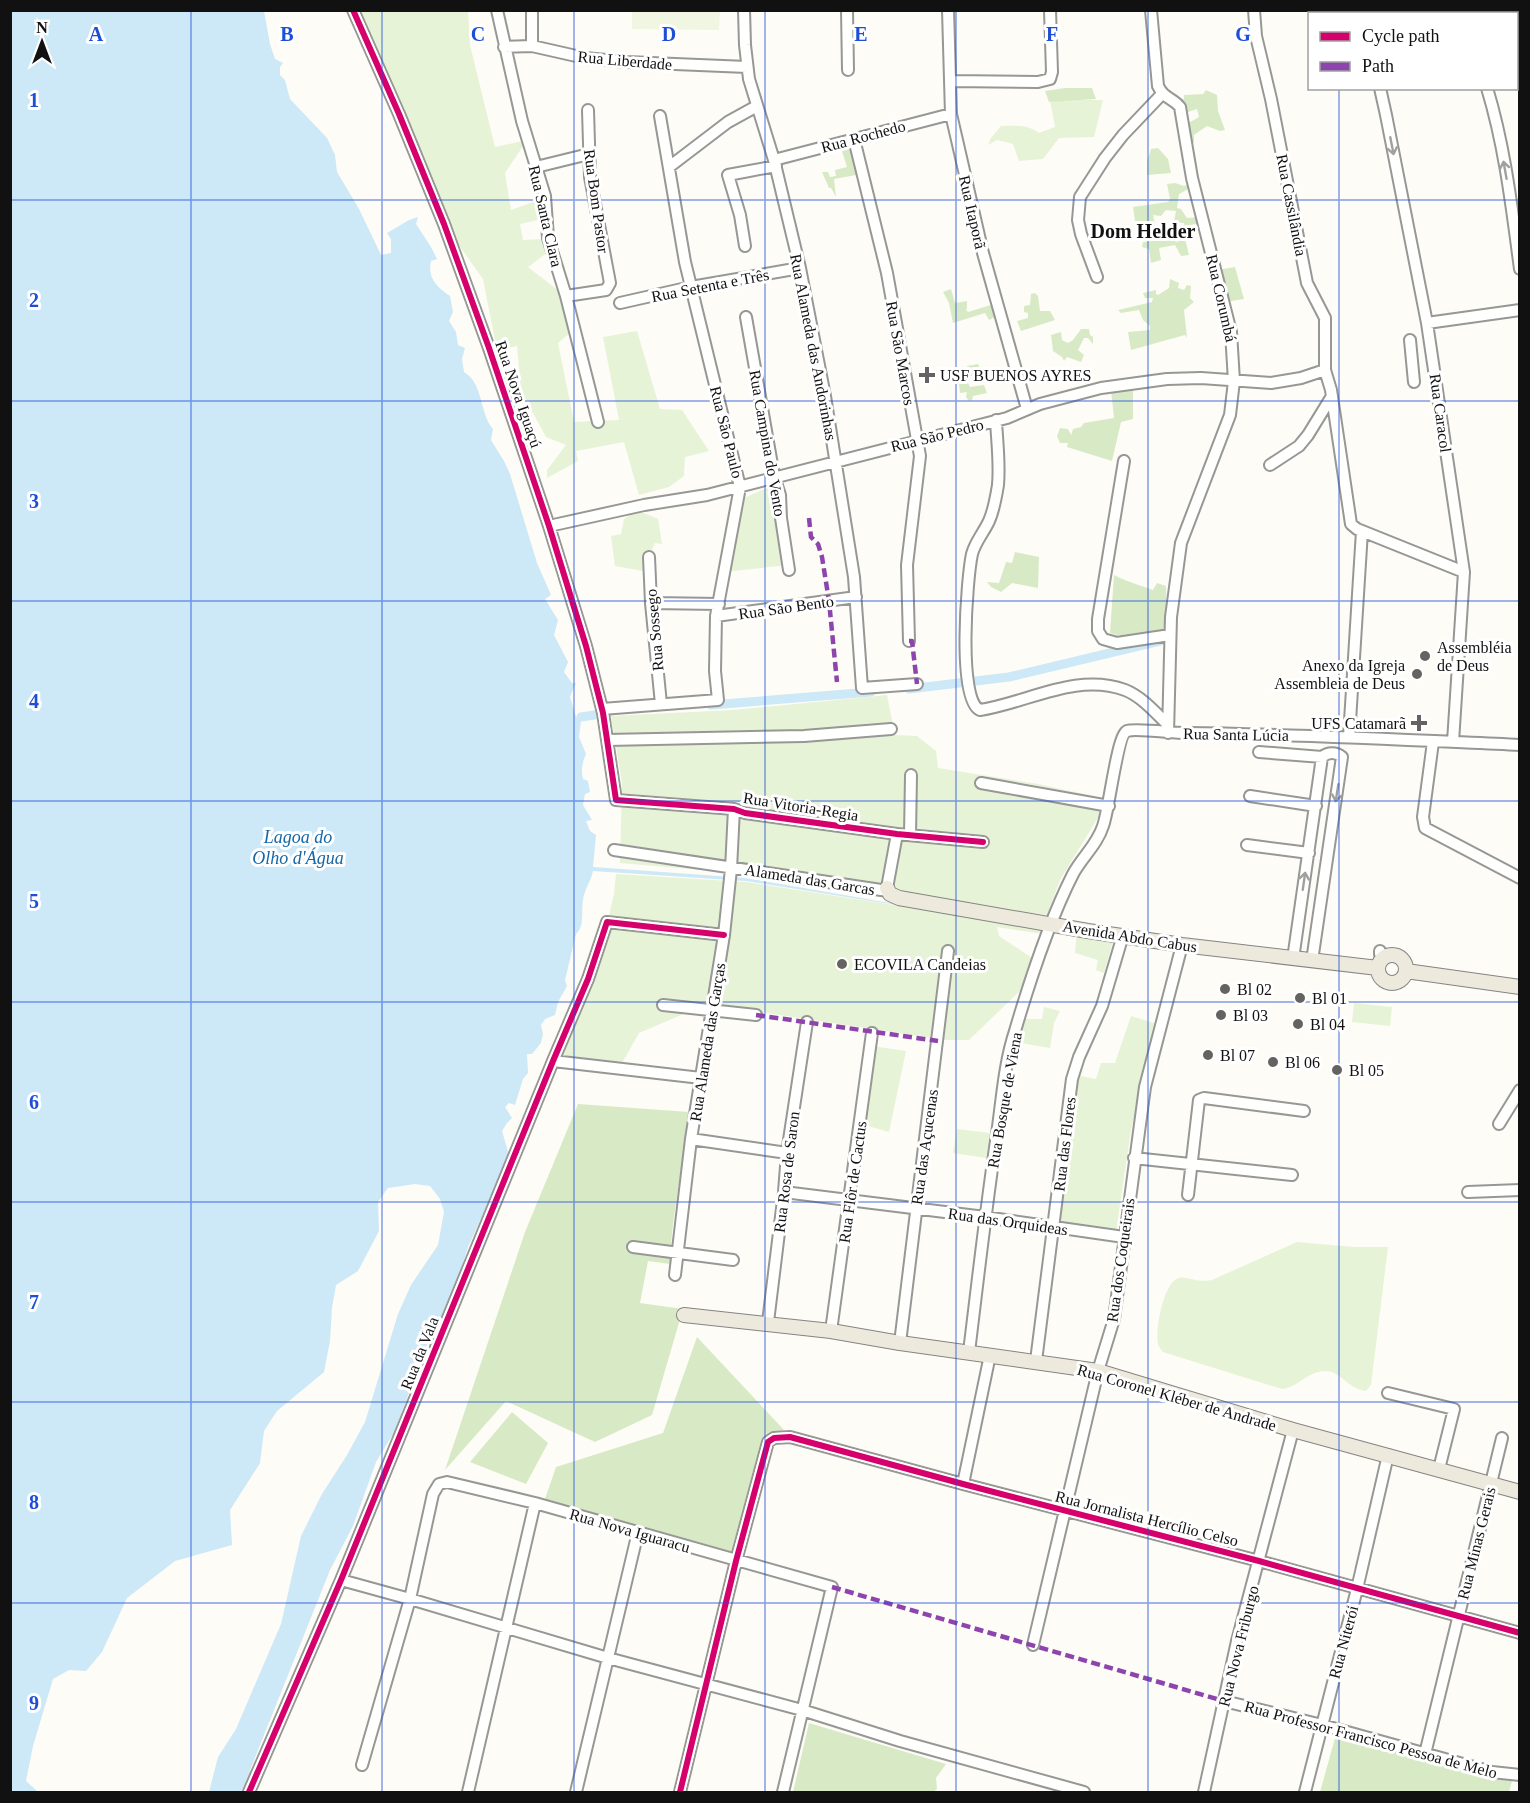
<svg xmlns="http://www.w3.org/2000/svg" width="1530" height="1803" font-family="Georgia,serif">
	<rect width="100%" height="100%" fill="#fdfcf7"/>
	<path fill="#e7f3d7" d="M359,11H468L470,45L495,147L527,140L505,173L511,210L539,200L546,218L520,224L523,240L544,239L548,252L528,267L559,291L571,332L558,343L574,422L619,420L603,337L637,331L660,409L682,410L709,451L685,457L684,476L669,487L639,495L624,442L576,451L578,461L547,478V470L566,445L546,437L521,391L517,346L497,351L483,279L453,237L382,61Z
		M1050,100H1103L1094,137L1059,138L1043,159L1019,161L1013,144L997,140L988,145L991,138L1001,126C1015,126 1027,124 1039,133L1055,127Z
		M773,485L788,565L724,572L740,500Z
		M637,510L658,519L662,544L655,543L643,571L615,566L611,536L621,534L624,519Z
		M887,695L895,735L917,736L936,751L938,768L1038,784L1103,798L1099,816L1060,880L1047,915L726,872L620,863L622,783L611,716L733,710Z
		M616,874L746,882L1043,928V934L997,927L999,936L1034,959L1022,989L969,1040H944L707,1004L639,1033L622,1063L563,1055L596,972L614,894Z
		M1077,931L1114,937L1104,973L1096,970L1098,960L1075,953Z
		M1354,1003L1392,1007L1390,1026L1352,1022Z
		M1044,1007L1060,1011L1054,1023L1050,1048L1020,1043L1018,1053H1011L1020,1019H1042Z
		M1131,1016L1157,1024L1131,1130L1116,1232L1060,1223L1076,1075L1096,1079L1101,1063H1115Z
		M872,1046L906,1051L889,1132L861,1124Z
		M957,1129L990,1133L986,1158L953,1153Z
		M1297,1242L1354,1247H1388L1371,1385L1366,1391C1349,1390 1341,1371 1325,1371C1306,1372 1299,1387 1282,1389L1163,1352C1161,1349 1159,1348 1158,1344C1155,1331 1163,1282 1179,1278C1188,1276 1198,1283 1212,1280Z"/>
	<path fill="#d8eac5" d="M1065,88H1092L1096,99L1049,102L1045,91Z
		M1206,90L1217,95L1218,111L1225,130L1220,131L1207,126L1194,135V142L1189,150L1185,125L1199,117L1197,109L1185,113L1179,100L1184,99V95L1203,94Z
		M851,142L856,175L834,179L836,197L831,188H829L822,172H828L830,177L836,176L835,170L847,167L840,145Z
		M1158,148L1168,159L1171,173L1147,175V162L1151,149Z
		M1175,183L1184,186L1189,184L1190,188L1179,194L1177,208L1181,209L1187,218L1200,217L1202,223L1190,225L1191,233L1185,232L1184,223L1174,222L1176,211L1166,210L1161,216L1153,215L1156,229L1141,226L1135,221L1133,207L1168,202L1170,199L1167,184Z
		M1174,239L1176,242L1185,239L1189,255L1181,256L1175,245L1159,248L1161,260L1151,263L1149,249L1142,247L1143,242Z
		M1235,267L1244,299L1225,302L1217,270Z
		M1170,279L1179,283L1178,288L1184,290L1187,285L1191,286L1190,298L1194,302L1184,310L1187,338L1185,335L1131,350L1128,332L1150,330V326L1143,320L1139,310L1121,313L1118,310L1152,302L1153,298H1145L1143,293L1156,290V294L1158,295L1169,288Z
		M951,289L955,303L967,301V308L966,310L968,312L991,305L995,317L989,320L985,313L953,323L949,303L943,292Z
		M1035,293L1038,296L1040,311H1050L1055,320L1021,331L1017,321L1028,318V313L1024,312V306L1030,305L1031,294Z
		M1081,329H1089L1090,335L1093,337V344L1088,338H1084L1078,350L1084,355L1081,362L1067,357L1064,361L1062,357L1053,351L1051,335L1061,332L1062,340L1068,343L1073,340Z
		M978,364L981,371L966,379L970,387L984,385L987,393L973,396L972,400L969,401L966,397L967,392L960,393L958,376L969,374L967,366Z
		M1133,387V419L1121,422L1112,461L1067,447L1068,443H1060L1057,436L1060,428L1068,429L1071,435L1073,429L1081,427L1084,423L1114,418L1111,390Z
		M1015,552L1039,557L1038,588L1012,583L1001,592L991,587L987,582L999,583L1006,562L1012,563Z
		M1114,575C1127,582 1140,585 1153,590L1157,583L1166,586L1167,625L1157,635L1120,636L1110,633Z
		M578,1104L689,1112C685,1163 671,1213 670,1264L648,1261L640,1303L683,1309L652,1415L595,1442L506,1401L445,1470L525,1232Z
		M697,1337L784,1430L763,1438L733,1552L545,1499L556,1467L663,1433Z
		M512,1412L548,1443L526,1484L470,1462Z
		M809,1723L946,1764L936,1778L937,1789L933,1792H793Z
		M1335,1738L1512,1781L1509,1792H1320Z"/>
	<path fill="#f0f6e1" d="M632,11H720L719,30L632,29Z"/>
	<path fill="#cde8f7" d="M11,11H264L270,44L275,59L283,63L280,67V75L285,80L290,99L327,138L335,155L337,172L359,209L381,255L391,253V239L387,233L409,220L418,217L416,224L431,247L437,259L431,261C427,278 437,287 450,296L453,312L449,321L456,332L458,345L465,348L462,359L464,372C484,384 479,413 493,429L491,440L504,461L510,474L537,563L551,595L545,599L558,620L554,635L568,662L564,672L572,683H576L570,697L576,717L581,721L579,737L586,754C582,763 581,770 583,779L588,781L590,792L585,794L583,805L592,820L586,821L590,831L596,835L593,867L746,878L959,915L746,881L593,871C591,881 584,890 583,900C581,911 585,926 576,934L565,980L567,986L558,1002L555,1015L545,1019L541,1025L543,1034L541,1043L532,1054H527L528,1073L523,1079L515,1105L509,1103L505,1107L512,1118L507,1123L502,1131L509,1155L496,1191L490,1199L468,1247L454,1291L424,1351L421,1373L410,1390L395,1431L376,1462L353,1526L330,1570L250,1770L254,1778L250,1787L243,1789L241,1792H209L218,1757L236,1729L281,1624L301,1536L322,1494L347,1455L365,1422L398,1314L411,1285L438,1245L444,1212L440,1199L430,1186L415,1184L388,1188L378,1202L379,1231L358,1271L336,1285L332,1308L330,1341L324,1372L277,1411L264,1431L260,1463L230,1510L232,1545L175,1561L127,1598L102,1652L86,1671L69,1670L53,1679L33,1746L26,1781L38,1792H11Z"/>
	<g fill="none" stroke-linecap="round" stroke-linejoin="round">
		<path stroke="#cde8f7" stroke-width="9" d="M909,689L1009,677L1160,641
			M711,705L871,692
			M581,717L608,713"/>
		<defs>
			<path id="minor" d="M353,10L399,114L444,224L489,348L549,526L586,646L603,713L616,800L734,809L745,813L897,834L983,842
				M497,10L522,121L545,196L548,238L566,296L598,422
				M532,10V46
				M744,10L745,45L749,79L774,160L800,268L825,396L854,577L862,688L917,684
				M847,10L848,70
				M948,10L951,114L983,253L1027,409
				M1151,10L1158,86C1164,99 1172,97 1180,107L1192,178L1231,332L1234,381L1230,415L1181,543L1171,617L1168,733
				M1254,10L1256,36L1271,99L1307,283L1325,318V370L1331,390L1351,524L1357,529L1464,572
				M1361,10V14
				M1462,10L1463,14
				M504,47L532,46L585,58L627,62L747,67
				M950,81L1038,82L1050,79L1052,72L1050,10
				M1380,88L1386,115L1427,323L1464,572L1453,742
				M1487,88C1505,147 1512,209 1520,269
				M854,139L887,273L920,456L907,565L909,641
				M774,160L951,114
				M536,167L589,154
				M669,167L728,122L757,106
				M745,246L740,215L728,175L776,166
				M1097,277L1081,234L1078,220L1080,197L1105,158L1123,135L1162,94
				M566,296L606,290L610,283L590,177L588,110
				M620,303L691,287L800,268
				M746,317L774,476L780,495L781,518L789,570
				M1427,323L1520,310
				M1410,340L1414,382
				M996,420C997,442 1000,463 998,485C996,497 994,510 989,521C984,532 975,542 972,554C967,577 957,701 980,710C1027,703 1076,672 1125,690C1141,696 1156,713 1168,725
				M1124,461L1098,619V631L1103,639L1117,643L1170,635
				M1270,465L1299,446L1308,435L1332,396
				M549,526L644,505L707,495L1007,418L1040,404L1101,388L1167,379L1201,378L1271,383L1301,378L1325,370
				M649,557L651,603L661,704
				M651,603L719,604
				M716,616L856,597
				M602,709L718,700L715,671L716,616L740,487L685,262L660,116
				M1349,737L1362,531
				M607,740L804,736L891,729
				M1433,742L1423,817L1425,828L1520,878
				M1259,752L1322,757C1328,752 1336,752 1342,757L1312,961
				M981,783L1109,806
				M1250,796L1316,806
				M910,835L911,775
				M1247,845L1309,853
				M614,850L888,891
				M887,888L897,834
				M1380,951V954L1385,957
				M1293,959L1322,757
				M663,1005L756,1015
				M553,1061L701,1078
				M1499,1124L1520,1090
				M691,1139L787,1153
				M1134,1158L1292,1175
				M784,1192L985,1217L1124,1237
				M1468,1192L1520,1190
				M1188,1195L1199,1100L1204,1098L1304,1111
				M633,1247L733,1260
				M675,1275L691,1139L724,935L731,869L734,809
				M768,1322L784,1192L787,1153L807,1022
				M831,1331L872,1033
				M900,1343L948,951
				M969,1352C978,1279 986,1207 997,1134C1002,1100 1004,1064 1015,1031C1030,980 1049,921 1073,874C1082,857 1097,845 1103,826C1109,811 1117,735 1127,731C1135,728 1173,733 1185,733C1297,734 1408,740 1520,745
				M1036,1361L1072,1079L1079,1057L1102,1006L1123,935
				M1388,1393L1454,1409L1439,1469
				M963,1484L990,1355
				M341,1580L410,1599L608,1658L802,1710L900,1741L1084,1792
				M1033,1645L1098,1371L1114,1319L1145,1087L1182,945
				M1224,1701L1322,1725L1492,1772L1520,1775
				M1425,1754L1502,1438
				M362,1765L410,1599L433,1494L439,1484L447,1482L535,1503L832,1587L783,1792
				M249,1792L341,1580L553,1061L588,979L607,922L724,935
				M468,1792L535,1503
				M576,1792L638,1532
				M680,1792L736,1561L768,1442L774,1438L790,1437L963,1484L1259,1561L1520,1633
				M1204,1792L1237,1641L1293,1430
				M1305,1792L1357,1589L1388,1455"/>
			<path id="major" d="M887,888L890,894L899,898L1088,931L1182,945L1378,968
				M1378 969a14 14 0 1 1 28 0a14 14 0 1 1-28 0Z
				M1406,971L1520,987
				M684,1315L831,1331L900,1343L1098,1371L1293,1430L1520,1492"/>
		</defs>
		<use href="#minor" stroke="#979795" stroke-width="14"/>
		<use href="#major" stroke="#858482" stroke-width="16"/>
		<use href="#minor" stroke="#fffffe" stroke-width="10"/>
		<use href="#major" stroke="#ede9dc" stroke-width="14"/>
		<path stroke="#8e44ad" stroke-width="4.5" stroke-dasharray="9 4.5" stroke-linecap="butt" d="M809,518L811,537L818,544L822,557L829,601L837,682
			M909,641H912L917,684
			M756,1015L938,1041
			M832,1587L1224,1701"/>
		<defs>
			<path id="cycleway" d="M353,10L399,114L444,224L489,348L549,526L586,646L603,713L616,800L734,809L745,813L897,834L983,842
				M249,1792L341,1580L553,1061L588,979L607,922L724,935
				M680,1792L736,1561L768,1442L774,1438L790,1437L963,1484L1259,1561L1520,1633"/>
		</defs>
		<use href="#cycleway" stroke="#fff" stroke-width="10"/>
		<use href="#cycleway" stroke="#d6006c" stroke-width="6"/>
	</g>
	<defs><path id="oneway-shaft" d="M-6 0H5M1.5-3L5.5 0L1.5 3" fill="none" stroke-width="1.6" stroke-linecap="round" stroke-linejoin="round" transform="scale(1.5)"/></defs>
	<g stroke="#a0a09f">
		<use href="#oneway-shaft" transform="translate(1392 146) rotate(79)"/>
		<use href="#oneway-shaft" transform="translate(1505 170) rotate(-100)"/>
		<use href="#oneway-shaft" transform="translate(1337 793) rotate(99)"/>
		<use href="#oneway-shaft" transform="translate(1304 881) rotate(-82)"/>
	</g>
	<path fill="none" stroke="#1d4ed8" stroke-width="1.5" stroke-opacity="0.55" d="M191,10V1792M382,10V1792M574,10V1792M765,10V1792M956,10V1792M1148,10V1792M1339,10V14M1339,88V1792M10,200H1520M10,401H1520M10,601H1520M10,801H1520M10,1002H1520M10,1202H1520M10,1402H1520M10,1603H1520"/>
	<g fill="#646362" stroke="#fff" stroke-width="2">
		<path d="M924 366h6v6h6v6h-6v6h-6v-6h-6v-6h6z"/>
		<circle cx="1425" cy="656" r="6"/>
		<circle cx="1417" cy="674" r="6"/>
		<path d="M1416 714h6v6h6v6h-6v6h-6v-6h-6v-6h6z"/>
		<circle cx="842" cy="964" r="6"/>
		<circle cx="1225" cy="989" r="6"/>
		<circle cx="1300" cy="998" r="6"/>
		<circle cx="1221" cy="1015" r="6"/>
		<circle cx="1298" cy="1024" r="6"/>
		<circle cx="1208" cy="1055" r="6"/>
		<circle cx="1273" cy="1062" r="6"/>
		<circle cx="1337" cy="1070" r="6"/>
	</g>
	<g text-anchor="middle" stroke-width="6" stroke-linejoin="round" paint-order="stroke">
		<g font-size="16" fill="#111" stroke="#fff">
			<text transform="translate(625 60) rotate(5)" y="6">Rua Liberdade</text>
			<text transform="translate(863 136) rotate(-15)" y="6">Rua Rochedo</text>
			<text transform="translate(597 201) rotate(82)" y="6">Rua Bom Pastor</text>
			<text transform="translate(1292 205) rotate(79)" y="6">Rua Cassilândia</text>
			<text transform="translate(973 212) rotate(77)" y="6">Rua Itaporã</text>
			<text transform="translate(546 216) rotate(77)" y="6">Rua Santa Clara</text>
			<text transform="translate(710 285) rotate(-11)" y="6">Rua Setenta e Três</text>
			<text transform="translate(1222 298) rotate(77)" y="6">Rua Corumbá</text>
			<text transform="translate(814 347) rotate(79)" y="6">Rua Alameda das Andorinhas</text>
			<text transform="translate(901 353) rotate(80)" y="6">Rua São Marcos</text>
			<text transform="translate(519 394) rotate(71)" y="6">Rua Nova Iguaçú</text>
			<text transform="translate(1441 413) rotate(82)" y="6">Rua Caracol</text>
			<text transform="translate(727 432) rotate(76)" y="6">Rua São Paulo</text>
			<text transform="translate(937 435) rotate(-14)" y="6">Rua São Pedro</text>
			<text transform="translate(768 443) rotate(80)" y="6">Rua Campina do Vento</text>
			<text transform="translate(786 607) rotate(-8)" y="6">Rua São Bento</text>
			<text transform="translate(654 630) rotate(-95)" y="6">Rua Sossego</text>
			<text transform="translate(1236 734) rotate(1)" y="6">Rua Santa Lúcia</text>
			<text transform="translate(801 806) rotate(9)" y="6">Rua Vitoria-Regia</text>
			<text transform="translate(810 879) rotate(9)" y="6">Alameda das Garcas</text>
			<text transform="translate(1130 936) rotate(9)" y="6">Avenida Abdo Cabus</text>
			<text transform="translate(707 1042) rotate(-81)" y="6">Rua Alameda das Garças</text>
			<text transform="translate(1004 1100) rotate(-80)" y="6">Rua Bosque de Viena</text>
			<text transform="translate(1064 1144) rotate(-83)" y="6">Rua das Flores</text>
			<text transform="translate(924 1147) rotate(-82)" y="6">Rua das Açucenas</text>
			<text transform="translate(786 1172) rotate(-83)" y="6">Rua Rosa de Saron</text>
			<text transform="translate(852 1182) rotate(-82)" y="6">Rua Flôr de Cactus</text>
			<text transform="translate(1008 1221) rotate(8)" y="6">Rua das Orquideas</text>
			<text transform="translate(1120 1260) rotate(-82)" y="6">Rua dos Coqueirais</text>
			<text transform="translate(419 1353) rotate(-68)" y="6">Rua da Vala</text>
			<text transform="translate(1177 1397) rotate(16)" y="6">Rua Coronel Kléber de Andrade</text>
			<text transform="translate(1147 1518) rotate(14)" y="6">Rua Jornalista Hercílio Celso</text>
			<text transform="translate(630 1530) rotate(16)" y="6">Rua Nova Iguaracu</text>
			<text transform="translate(1476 1543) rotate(-76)" y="6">Rua Minas Gerais</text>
			<text transform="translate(1343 1642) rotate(-75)" y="6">Rua Niterói</text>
			<text transform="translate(1238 1646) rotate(-76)" y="6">Rua Nova Friburgo</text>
			<text transform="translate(1371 1739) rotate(15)" y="6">Rua Professor Francisco Pessoa de Melo</text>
		</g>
		<g font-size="16" fill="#111" stroke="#fff" text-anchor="start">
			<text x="940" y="381">USF BUENOS AYRES</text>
			<text x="1437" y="653">Assembléia<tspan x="1437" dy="18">de Deus</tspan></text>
			<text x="1405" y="671" text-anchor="end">Anexo da Igreja<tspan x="1405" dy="18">Assembleia de Deus</tspan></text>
			<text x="1406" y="729" text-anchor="end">UFS Catamarã</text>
			<text x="854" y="970">ECOVILA Candeias</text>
			<text x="1237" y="995">Bl 02</text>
			<text x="1312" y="1004">Bl 01</text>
			<text x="1233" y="1021">Bl 03</text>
			<text x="1310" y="1030">Bl 04</text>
			<text x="1220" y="1061">Bl 07</text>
			<text x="1285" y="1068">Bl 06</text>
			<text x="1349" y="1076">Bl 05</text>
		</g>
		<g font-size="18" font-style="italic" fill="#1768a6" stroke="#fff">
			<text x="298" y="843">Lagoa do<tspan x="298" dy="21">Olho d'Água</tspan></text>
		</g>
		<g font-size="20" font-weight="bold" fill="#111" stroke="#fff">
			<text x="1143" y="238">Dom Helder</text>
		</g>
	</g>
	<g font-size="20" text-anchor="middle" font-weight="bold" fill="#1d4ed8" stroke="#fff" stroke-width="6" stroke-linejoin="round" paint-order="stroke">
		<text x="96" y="41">A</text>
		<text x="287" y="41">B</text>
		<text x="478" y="41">C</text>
		<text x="669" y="41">D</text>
		<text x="861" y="41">E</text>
		<text x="1052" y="41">F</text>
		<text x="1243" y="41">G</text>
		<text x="34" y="107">1</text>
		<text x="34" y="307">2</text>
		<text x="34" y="508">3</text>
		<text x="34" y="708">4</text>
		<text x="34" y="908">5</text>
		<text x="34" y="1109">6</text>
		<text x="34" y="1309">7</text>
		<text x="34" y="1509">8</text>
		<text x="34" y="1710">9</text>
	</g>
	<rect width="1530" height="1803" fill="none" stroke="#111111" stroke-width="24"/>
	<rect x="1308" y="12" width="210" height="78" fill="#ffffff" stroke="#a0a0a0" stroke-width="1.5"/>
	<rect x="1320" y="32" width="30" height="9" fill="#d6006c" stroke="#a0a0a0" stroke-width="1.5"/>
	<text x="1362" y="42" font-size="18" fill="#111111">Cycle path</text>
	<rect x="1320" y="62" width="30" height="9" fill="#8e44ad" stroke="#a0a0a0" stroke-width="1.5"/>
	<text x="1362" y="72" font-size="18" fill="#111111">Path</text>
	<g transform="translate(42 42)" stroke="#ffffff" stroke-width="4.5" paint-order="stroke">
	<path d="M0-4.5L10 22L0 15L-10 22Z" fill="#111111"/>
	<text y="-9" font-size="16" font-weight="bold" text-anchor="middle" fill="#111111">N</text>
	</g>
</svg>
